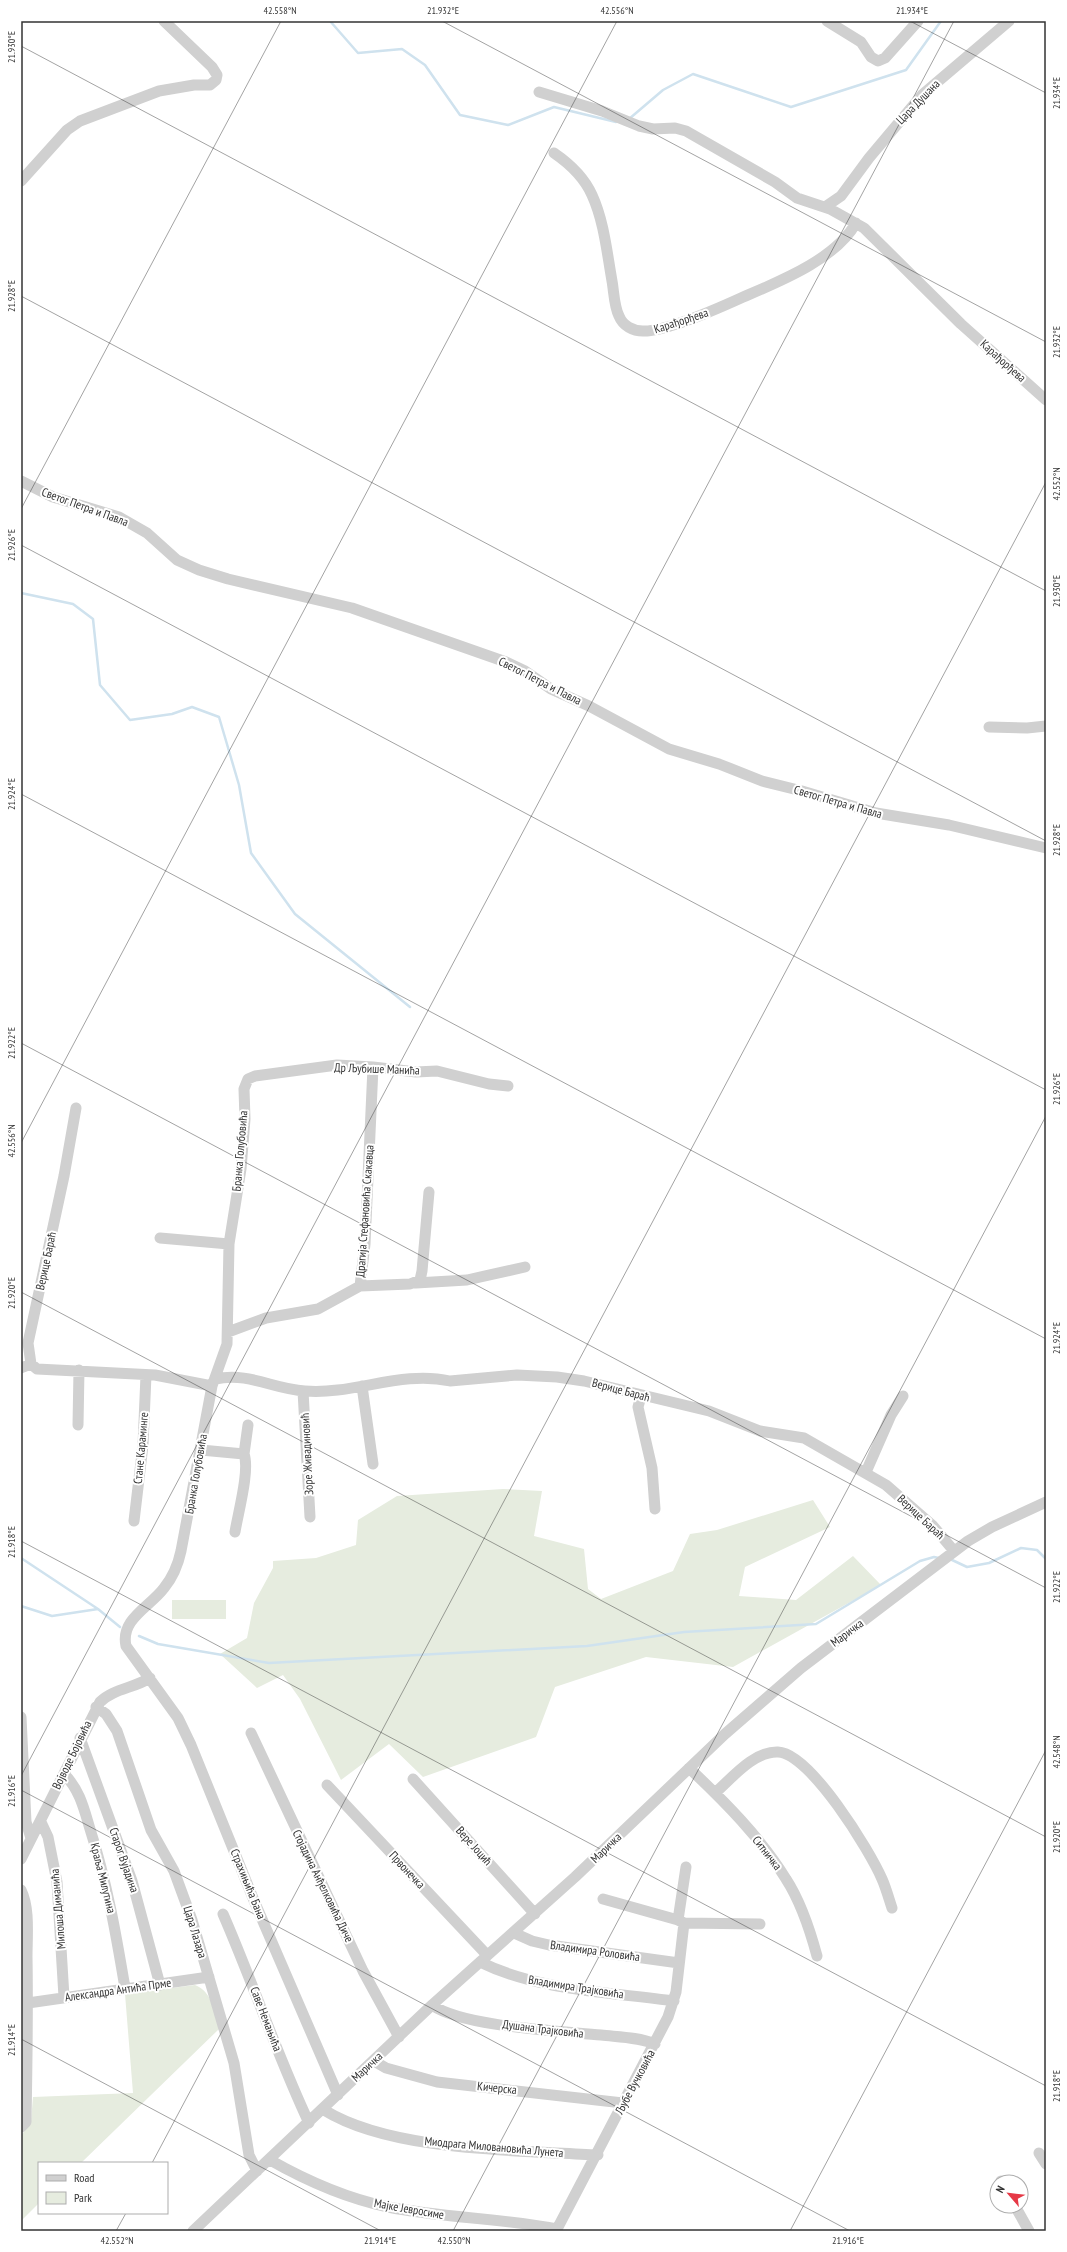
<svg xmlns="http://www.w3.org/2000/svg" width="1067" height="2252" font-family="'PT Sans Narrow',sans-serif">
	<rect width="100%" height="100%" fill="#fff"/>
	<path fill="#e6ecdf" d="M503,1489L542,1491L534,1536L584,1549L588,1589L601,1599L673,1571L690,1534L717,1530L813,1500L830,1527L745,1567L739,1596L796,1600L853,1556L881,1585L733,1667L646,1657L555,1687L536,1737L423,1777L389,1744L341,1780L300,1699L283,1675L257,1688L220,1654L247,1638L254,1603L273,1568V1561L316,1558L356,1545L358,1520L397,1496Z
		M172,1600H226V1619H172Z
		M195,1985C213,1992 214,2012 219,2029L81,2163H39V2203L21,2221V2136L31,2121L33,2097L133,2093L125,1994Z"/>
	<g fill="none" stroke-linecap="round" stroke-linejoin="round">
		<path stroke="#cfe2ee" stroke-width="2.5" d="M330,21L358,53L402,49L425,65L460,115L508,125L554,107L616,122
			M629,119L663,90L693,74L791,107L906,70L941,21
			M21,593L73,604L93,619L100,685L130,720L172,714L192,707L219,717L239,785L251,853L295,914L410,1007
			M21,1558L98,1609L120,1627
			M950,1559L967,1567L989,1563L1021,1548L1037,1550L1046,1559
			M21,1606L52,1616L98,1609
			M139,1636L158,1644L269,1663L587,1646L684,1632L816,1624L920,1561L934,1557L939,1558"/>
		<path stroke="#d0d0d0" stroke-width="11" d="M827,21L861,42L871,57L878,61L885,58L918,21
			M539,92L602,111L639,126L653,129L675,128L686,131L775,182L797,198L830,209L864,228L961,324L1046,400
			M554,153C570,164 584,177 592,195C604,221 607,253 612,281C614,292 614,306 619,316C623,326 633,331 643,331C665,332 719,308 741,298C778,282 835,260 856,223
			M21,181L67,130L80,121L159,91L194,85H210L216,80L217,75L212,67L164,21
			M825,207L841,196L869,158L922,95L1009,21
			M21,481L53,497L119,517L147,533L177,560L199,570L228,579L352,608L506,662L525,671L551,689L589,706L669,749L719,764L762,781L802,791L876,813L949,825L1046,848
			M989,727L1027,728L1046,726
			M76,1108L64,1176L28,1343L31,1364L37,1369L155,1375L212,1386
			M160,1238L229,1244
			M416,1283L467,1280L525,1267
			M360,1286L410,1284L420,1280L422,1271L429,1192
			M228,1332L266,1318L318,1309L360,1286L365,1244L373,1067
			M21,1368L31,1364
			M215,1379C250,1372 272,1389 305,1391C354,1395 401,1370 450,1381L517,1375L557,1377L584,1381L709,1411L760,1431L804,1438L886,1485L933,1526L954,1551
			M362,1386L373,1464
			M303,1391L310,1517
			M641,1396L638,1407L652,1468L655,1509
			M78,1425L79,1370
			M201,1450L244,1454C250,1470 238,1513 235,1532
			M244,1454L248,1425
			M866,1472L891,1415L903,1396
			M134,1521L143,1445L146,1375
			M96,1707L106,1714L117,1731L151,1830L174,1871L192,1920L234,2063L249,2155L257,2171
			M21,1717L26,1822L31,1838
			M251,1733L363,1971L399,2037
			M80,1738L132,1881L160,1985
			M689,1768C724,1801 761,1838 786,1879C801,1902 810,1930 817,1956
			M64,1774C80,1790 84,1809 90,1829C107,1882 116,1934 125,1988
			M413,1779L535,1914
			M327,1785L487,1955
			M715,1793C732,1778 754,1751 778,1752C810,1753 870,1851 882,1879C886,1888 889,1899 892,1908
			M41,1822L48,1837L57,1882L64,1997
			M21,1859L100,1702C113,1689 134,1688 150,1678
			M21,1890C30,1908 27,1936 27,1957C28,2012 27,2067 26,2122L21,2127
			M603,1899L678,1920
			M223,1914C253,1983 277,2055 309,2123
			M684,1923L760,1924
			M514,1933L532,1941L549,1945L679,1963
			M480,1962C539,1991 610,1992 674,2001
			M28,2003L209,1977
			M432,2005C463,2027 561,2031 601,2035C619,2037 638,2037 655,2044
			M374,2061L386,2068L437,2082L623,2103
			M338,2095L255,1903L191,1745L178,1718L126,1646C120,1619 150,1607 164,1588C173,1577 178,1565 181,1551L212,1386L227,1344L229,1244L241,1169L245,1119L244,1089L248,1079L255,1076L337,1065L373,1067L416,1072L437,1071L489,1084L508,1086
			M324,2110C392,2152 518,2150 598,2155
			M1039,2153L1046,2164
			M270,2160C307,2181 345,2198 388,2207C444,2218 502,2218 557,2229
			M1001,2181V2182
			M1015,2206L1029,2231
			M193,2231L432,2005L575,1877L725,1734L801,1668L968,1541L992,1527L1046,1502
			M556,2231L668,2017L676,1992L684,1923L678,1920L686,1867"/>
	</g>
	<path fill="none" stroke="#333" stroke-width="1" stroke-opacity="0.45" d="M442,21L1046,342M910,21L1046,93M21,46L1046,591M21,296L1046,841M21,509L281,21M21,545L1046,1090M21,794L1046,1339M21,1043L1046,1588M21,1143L617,21M21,1292L1046,1837M21,1541L1046,2086M21,1776L954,21M21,1790L850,2231M21,2039L381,2231M152,2163L1046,482M116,2231L126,2213M453,2231L1046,1116M790,2231L1046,1750"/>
	<g text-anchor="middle" stroke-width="4" stroke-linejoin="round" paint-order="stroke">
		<g font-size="12" fill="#333" stroke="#fff">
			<text transform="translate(918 102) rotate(-46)" y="4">Цара Душана</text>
			<text transform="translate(681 321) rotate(-18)" y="4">Карађорђева</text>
			<text transform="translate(1003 361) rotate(42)" y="4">Карађорђева</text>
			<text transform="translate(85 507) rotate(20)" y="4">Светог Петра и Павла</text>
			<text transform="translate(540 681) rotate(27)" y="4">Светог Петра и Павла</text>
			<text transform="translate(838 802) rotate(16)" y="4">Светог Петра и Павла</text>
			<text transform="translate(377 1069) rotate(2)" y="4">Др Љубише Манића</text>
			<text transform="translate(240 1151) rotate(-85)" y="4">Бранка Голубовића</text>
			<text transform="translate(365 1211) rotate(-86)" y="4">Драгија Стефановића Скакавца</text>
			<text transform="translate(46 1261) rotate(-78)" y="4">Верице Бараћ</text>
			<text transform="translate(621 1390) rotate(15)" y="4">Верице Бараћ</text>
			<text transform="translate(141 1448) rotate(-85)" y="4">Стане Караминге</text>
			<text transform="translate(307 1454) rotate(-93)" y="4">Зоре Живадиновић</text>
			<text transform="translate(196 1474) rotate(-80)" y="4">Бранка Голубовића</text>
			<text transform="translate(921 1517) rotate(43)" y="4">Верице Бараћ</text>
			<text transform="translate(847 1633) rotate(-37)" y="4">Маричка</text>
			<text transform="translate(72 1755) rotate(-64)" y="4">Војводе Бојовића</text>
			<text transform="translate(474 1846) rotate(48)" y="4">Вере Јоцић</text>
			<text transform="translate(606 1848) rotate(-44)" y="4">Маричка</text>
			<text transform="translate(767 1853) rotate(52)" y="4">Ситничка</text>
			<text transform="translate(124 1860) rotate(71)" y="4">Старог Вујадина</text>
			<text transform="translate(407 1870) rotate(47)" y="4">Првонечка</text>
			<text transform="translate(103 1878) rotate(76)" y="4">Краља Милутина</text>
			<text transform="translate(248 1884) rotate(68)" y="4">Страхињића Бана</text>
			<text transform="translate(323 1886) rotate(64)" y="4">Стојадина Анђелковића Диче</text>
			<text transform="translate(58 1909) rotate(-95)" y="4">Милоша Диманића</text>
			<text transform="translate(195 1932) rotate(73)" y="4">Цара Лазара</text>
			<text transform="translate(595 1951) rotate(8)" y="4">Владимира Роловића</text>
			<text transform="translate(576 1987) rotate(9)" y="4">Владимира Трајковића</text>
			<text transform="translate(118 1990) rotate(-8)" y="4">Александра Антића Прме</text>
			<text transform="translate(266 2019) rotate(69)" y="4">Саве Немањића</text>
			<text transform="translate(543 2029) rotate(7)" y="4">Душана Трајковића</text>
			<text transform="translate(367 2067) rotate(-43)" y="4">Маричка</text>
			<text transform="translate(635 2082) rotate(-62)" y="4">Љубе Вучковића</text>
			<text transform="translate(497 2088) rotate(6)" y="4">Кичерска</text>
			<text transform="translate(494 2147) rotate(5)" y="4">Миодрага Миловановића Лунета</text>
			<text transform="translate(409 2209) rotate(10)" y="4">Мајке Јевросиме</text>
		</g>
	</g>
	<rect width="1067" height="2252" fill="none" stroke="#ffffff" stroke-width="44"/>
	<rect x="38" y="2162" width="130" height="52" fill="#ffffff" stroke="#adadad"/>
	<rect x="46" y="2175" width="20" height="6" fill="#d0d0d0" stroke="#adadad"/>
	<text x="74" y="2182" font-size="12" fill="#333333">Road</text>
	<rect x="46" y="2192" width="20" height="12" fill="#e6ecdf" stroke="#adadad"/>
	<text x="74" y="2202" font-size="12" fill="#333333">Park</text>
	<g transform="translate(1009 2194) rotate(298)"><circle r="19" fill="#ffffff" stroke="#adadad"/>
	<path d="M0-3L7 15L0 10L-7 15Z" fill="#e63946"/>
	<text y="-6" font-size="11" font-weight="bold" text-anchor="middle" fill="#333333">N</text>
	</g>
	<rect x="22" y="22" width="1023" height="2208" fill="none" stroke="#333" stroke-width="1.5"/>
	<g font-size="10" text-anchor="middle" fill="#333">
		<text x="280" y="14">42.558°N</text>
		<text x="443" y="14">21.932°E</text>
		<text x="617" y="14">42.556°N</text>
		<text x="912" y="14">21.934°E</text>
		<text transform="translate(11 47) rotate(-90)" y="4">21.930°E</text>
		<text transform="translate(1056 93) rotate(-90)" y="4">21.934°E</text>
		<text transform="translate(11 296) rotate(-90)" y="4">21.928°E</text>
		<text transform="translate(1056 342) rotate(-90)" y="4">21.932°E</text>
		<text transform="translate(1056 484) rotate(-90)" y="4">42.552°N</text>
		<text transform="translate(11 545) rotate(-90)" y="4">21.926°E</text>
		<text transform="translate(1056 591) rotate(-90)" y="4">21.930°E</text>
		<text transform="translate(11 794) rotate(-90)" y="4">21.924°E</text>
		<text transform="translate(1056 840) rotate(-90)" y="4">21.928°E</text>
		<text transform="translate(11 1043) rotate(-90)" y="4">21.922°E</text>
		<text transform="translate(1056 1089) rotate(-90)" y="4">21.926°E</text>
		<text transform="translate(11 1141) rotate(-90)" y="4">42.556°N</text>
		<text transform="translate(11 1293) rotate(-90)" y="4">21.920°E</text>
		<text transform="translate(1056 1338) rotate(-90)" y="4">21.924°E</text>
		<text transform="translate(11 1542) rotate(-90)" y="4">21.918°E</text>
		<text transform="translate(1056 1587) rotate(-90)" y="4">21.922°E</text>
		<text transform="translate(1056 1752) rotate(-90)" y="4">42.548°N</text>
		<text transform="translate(11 1791) rotate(-90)" y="4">21.916°E</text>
		<text transform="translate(1056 1837) rotate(-90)" y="4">21.920°E</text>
		<text transform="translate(11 2040) rotate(-90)" y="4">21.914°E</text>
		<text transform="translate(1056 2086) rotate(-90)" y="4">21.918°E</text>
		<text x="117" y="2244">42.552°N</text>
		<text x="380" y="2244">21.914°E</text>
		<text x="454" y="2244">42.550°N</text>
		<text x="848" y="2244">21.916°E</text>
	</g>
</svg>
